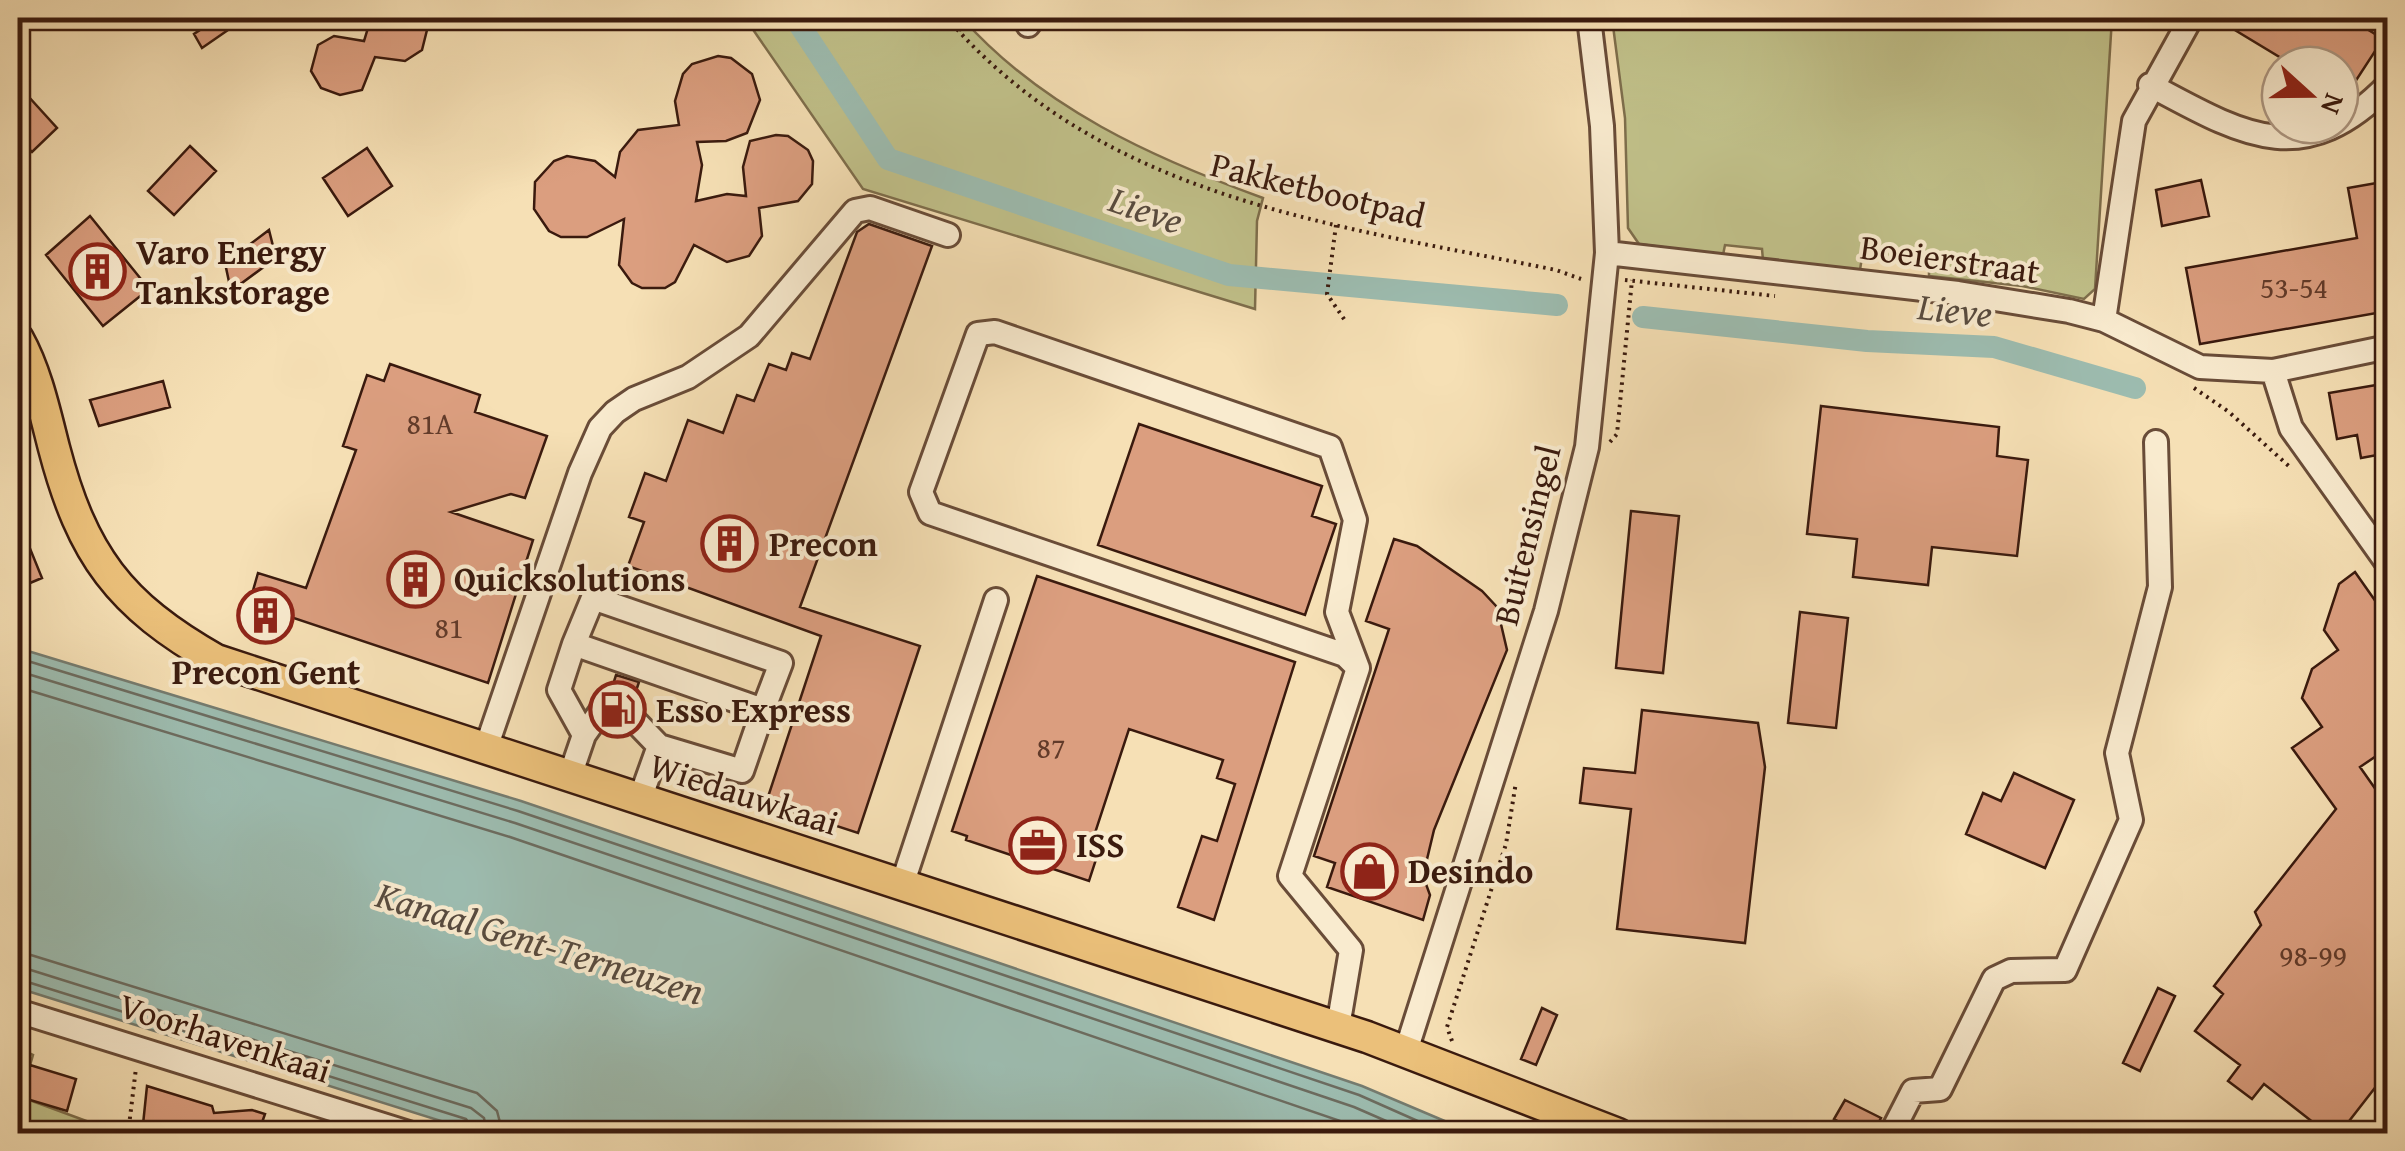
<svg xmlns="http://www.w3.org/2000/svg" width="2405" height="1151" font-family="'Gentium Book Plus',serif">
	<rect width="100%" height="100%" fill="#f6e0b5"/>
	<filter id="stains"><feTurbulence type="fractalNoise" baseFrequency=".002" numOctaves="4"/><feColorMatrix values="0 0 0 0 .2 0 0 0 0 .09 0 0 0 0 .02 0 0 0 .5 -.17"/></filter>
	<radialGradient id="worn" r=".72"><stop offset=".6" stop-color="#630" stop-opacity="0"/><stop offset="1" stop-color="#630" stop-opacity=".3"/></radialGradient>
	<path fill="#c1c18a" stroke="#7e6e4c" stroke-width="2.5" d="M745,18H962C1042,108 1153,158 1263,198L1257,221L1255,309L863,189Z
		M1612,18H2112L2095,289L2084,299L2022,286L1929,276V264L1862,257L1860,270L1763,260L1762,249L1725,245L1723,255L1639,244L1628,228L1625,118Z
		M18,1048L33,1055L21,1097L119,1133H18Z"/>
	<path fill="#9dbdb1" stroke="#757c70" stroke-width="2.5" d="M18,648L521,801L1362,1086L1473,1133H479L18,988Z"/>
	<g fill="none" stroke-linecap="round" stroke-linejoin="round">
		<path stroke="#6c6c60" stroke-width="2.5" d="M18,658L518,811L1359,1095L1447,1134
			M18,671L515,823L1354,1107L1416,1134
			M18,687L510,837L1378,1134
			M18,951L477,1093L497,1111L503,1134
			M18,966L471,1108L484,1118L487,1134
			M18,979L466,1119L475,1134"/>
		<path stroke="#9dbdb1" stroke-width="22" d="M795,18L888,159L1229,275L1557,305
			M1643,317L1867,341L1994,347L2135,388"/>
	</g>
	<path fill="#db9e7f" stroke="#3a1a0e" stroke-width="2.5" d="M218,18L228,30L202,48L194,34Z
		M371,18H430L422,50L405,61L375,57L362,90L340,95L321,88L311,71L318,45L334,36L364,41Z
		M2215,18H2349L2383,39L2340,105V65H2277L2281,58Z
		M718,56L731,58L752,74L760,100L747,133L726,141L697,142L702,165L696,201L727,194L746,196L743,167L750,141L776,135L788,136L808,150L813,161L812,184L798,201L759,208L762,236L749,256L727,262L694,245L675,282L665,288H642L632,283L619,265L624,219L587,237H561L549,231L534,209L535,182L554,161L567,156L595,161L615,177L620,152L638,130L679,125L675,101L683,74L692,64Z
		M18,85L57,128L32,152L18,137Z
		M190,146L216,171L174,215L148,191Z
		M367,148L392,186L348,216L323,178Z
		M2201,180L2209,216L2162,226L2156,190Z
		M2388,181V311L2200,344L2186,268L2357,238L2348,188Z
		M90,216L149,289L103,326L46,255Z
		M869,224L932,246L800,607L920,646L858,833L766,803L821,636L628,566L644,522L629,517L645,473L666,481L688,420L723,433L737,395L754,401L769,364L786,370L792,353L810,359L857,232Z
		M269,230L276,258L231,291L225,263Z
		M390,364L480,395L475,412L547,436L525,498L511,494L451,512L533,540L488,683L279,613L271,636L250,627L257,604L250,601L258,573L306,588L356,450L343,446L367,375L384,381Z
		M163,381L170,407L99,426L90,400Z
		M2388,383V453L2361,458L2357,435L2337,439L2329,393Z
		M1821,406L1999,427L1997,456L2028,460L2017,556L1932,547L1928,585L1853,577L1857,539L1807,534Z
		M1139,424L1322,486L1312,516L1336,524L1305,615L1098,545Z
		M1631,511L1679,516L1663,673L1616,668Z
		M18,519L42,578L18,588Z
		M1394,539L1417,546L1482,591L1497,607L1507,650L1434,830L1423,876L1430,895L1423,920L1327,887L1335,863L1314,856L1389,629L1366,621Z
		M2355,572L2388,619V748L2360,767L2388,807V1071L2339,1134H2328L2264,1084L2252,1099L2228,1081L2240,1065L2195,1031L2223,994L2214,986L2261,925L2255,912L2336,809L2292,748L2322,727L2302,698L2312,669L2338,650L2324,630L2339,584Z
		M1037,576L1295,662L1214,920L1178,907L1202,836L1217,841L1235,784L1217,778L1223,760L1129,729L1093,839L1102,841L1089,881L966,840L967,836L952,831Z
		M1800,612L1848,618L1836,728L1788,723Z
		M616,675L639,682L632,703L609,697Z
		M1642,710L1758,723L1765,767L1745,943L1617,929L1631,809L1580,803L1584,768L1635,773Z
		M2014,773L2074,800L2045,868L1966,834L1983,793L2001,801Z
		M2158,988L2175,996L2140,1071L2123,1063Z
		M1542,1008L1557,1015L1536,1065L1521,1059Z
		M30,1065L76,1079L67,1111L20,1097Z
		M147,1086L212,1106L214,1113L252,1110L265,1114L258,1134H142Z
		M1845,1100L1881,1118L1872,1134H1862L1834,1119Z"/>
	<g fill="none" stroke-linecap="round" stroke-linejoin="round">
		<defs>
			<path id="minor" d="M1028,25L1033,18
				M2150,85C2243,135 2303,172 2388,85
				M1607,253L1958,293L2069,311L2104,320L2200,367L2273,371
				M2104,320L2134,121L2191,18
				M2388,347L2273,371L2291,428L2388,564
				M574,644L593,598L781,663L763,710
				M584,735L601,711L633,719L659,746
				M486,748L580,473L600,428L615,412L634,399L688,377L749,336L855,211L870,208L948,235
				M570,776L584,735L559,690L574,644L763,710L742,771L659,746L640,799
				M902,885L996,600
				M18,1011L412,1134
				M1338,1027L1351,950L1290,876L1358,668L1337,612L1355,520L1330,447L995,332L978,334L921,492L930,513L1345,655L1358,668
				M1406,1051L1546,611L1587,447L1607,253L1602,126L1589,18
				M1891,1134L1913,1091L1940,1089L1994,979L2011,971L2065,970L2131,820L2117,753L2160,587L2156,442"/>
			<path id="major" d="M18,339C36,371 45,413 54,448C82,555 119,605 216,660L1367,1037L1618,1134"/>
		</defs>
		<use href="#minor" stroke="#694c38" stroke-width="28"/>
		<use href="#major" stroke="#3a1a0e" stroke-width="35"/>
		<path stroke="#3a1a0e" stroke-width="4" stroke-dasharray="2.5 5" stroke-linecap="butt" d="M947,18C1104,200 1336,225 1556,270L1581,279
			M991,18L1009,21
			M959,30L987,18
			M1336,225L1327,294L1346,322
			M1625,280L1775,296
			M2194,388L2229,412L2291,468
			M1610,442L1617,434L1632,280
			M1452,1041L1447,1027L1506,844L1516,782
			M128,1134L136,1068"/>
		<use href="#minor" stroke="#f9ebcf" stroke-width="22"/>
		<use href="#major" stroke="#ebc07a" stroke-width="30"/>
	</g>
	<defs>
		<symbol id="building-ring" viewBox="-11 -11 22 22"><circle r="9.5" fill="#f9ebcf" stroke="#8f2418" stroke-width="1.5"/><path d="M-4-6H4V6H1V3H-1V6H-4ZM-2.5-4.3h1.7v1.8h-1.7ZM.8-4.3h1.7v1.8H.8ZM-2.5-1h1.7V.8h-1.7ZM.8-1h1.7V.8H.8Z" fill="#8f2418"/></symbol>
		<symbol id="fuel-ring" viewBox="-11 -11 22 22"><circle r="9.5" fill="#f9ebcf" stroke="#8f2418" stroke-width="1.5"/><path d="M-5.5-6h7V0h2V4h1.3V-2.5L3-4.5l.8-.8L6-3V5H2.5V1h-1V6h-7ZM-4.2-4.7v3.2H.2V-4.7Z" fill="#8f2418"/></symbol>
		<symbol id="office-ring" viewBox="-11 -11 22 22"><circle r="9.5" fill="#f9ebcf" stroke="#8f2418" stroke-width="1.5"/><path d="M-6-3h4V-5.5h4V-3h4V5H-6ZM-1-4.5V-3h2v-1.5ZM-6 0V1H6V0Z" fill="#8f2418"/></symbol>
		<symbol id="shop-ring" viewBox="-11 -11 22 22"><circle r="9.5" fill="#f9ebcf" stroke="#8f2418" stroke-width="1.5"/><path d="M-5-2.5h2.3a2.7 3.5 0 0 1 5.4 0H5L5.5 6h-11ZM-1.5-2.5h3a1.5 2.3 0 0 0-3 0Z" fill="#8f2418"/></symbol>
	</defs>
	<g fill-rule="evenodd">
		<use href="#building-ring" x="66" y="240" width="63" height="63"/>
		<use href="#building-ring" x="698" y="512" width="63" height="63"/>
		<use href="#building-ring" x="384" y="548" width="63" height="63"/>
		<use href="#building-ring" x="234" y="584" width="63" height="63"/>
		<use href="#fuel-ring" x="586" y="678" width="63" height="63"/>
		<use href="#office-ring" x="1006" y="814" width="63" height="63"/>
		<use href="#shop-ring" x="1338" y="840" width="63" height="63"/>
	</g>
	<g text-anchor="middle" stroke-width="8" stroke-linejoin="round" paint-order="stroke">
		<g font-size="30" fill="#623b2a">
			<text x="2294" y="298">53-54</text>
			<text x="430" y="434">81A</text>
			<text x="449" y="638">81</text>
			<text x="1051" y="758">87</text>
			<text x="2313" y="966">98-99</text>
		</g>
		<g font-size="35" fill="#3a1a0e" stroke="#f9ebcf">
			<text transform="translate(1318 190) rotate(14)" y="12">Pakketbootpad</text>
			<text transform="translate(1950 259) rotate(8)" y="12">Boeierstraat</text>
			<text transform="translate(1527 535) rotate(-76)" y="12">Buitensingel</text>
			<text transform="translate(744 794) rotate(18)" y="12">Wiedauwkaai</text>
			<text transform="translate(225 1038) rotate(18)" y="12">Voorhavenkaai</text>
		</g>
		<g font-size="35" font-weight="bold" fill="#3a1a0e" stroke="#f9ebcf" text-anchor="start">
			<text x="136" y="264">Varo Energy<tspan x="136" dy="40">Tankstorage</tspan></text>
			<text x="769" y="556">Precon</text>
			<text x="454" y="591">Quicksolutions</text>
			<text x="266" y="684" text-anchor="middle">Precon Gent</text>
			<text x="656" y="722">Esso Express</text>
			<text x="1076" y="857">ISS</text>
			<text x="1408" y="883">Desindo</text>
		</g>
		<g font-size="38" font-style="italic" fill="#584b3f" stroke="#f9ebcf">
			<text transform="translate(1146 210) rotate(19)" y="13">Lieve</text>
			<text transform="translate(1955 310) rotate(6)" y="13">Lieve</text>
			<text transform="translate(540 943) rotate(17)" y="13">Kanaal Gent-Terneuzen</text>
		</g>
	</g>
	<rect width="2405" height="1151" fill="none" stroke="#f6e0b5" stroke-width="60"/>
	<rect x="20" y="20" width="2365" height="1111" fill="none" stroke="#3a1a0e" stroke-width="5"/>
	<rect x="30" y="30" width="2345" height="1091" fill="none" stroke="#3a1a0e" stroke-width="2.5"/>
	<g transform="translate(2310 95) rotate(111)"><circle r="48" fill="#f9ebcf" stroke="#ad9782" stroke-width="2.5"/>
	<path d="M0-8L18 38L0 25L-18 38Z" fill="#8f2418"/>
	<text y="-15" font-size="28" font-weight="bold" text-anchor="middle" fill="#3a1a0e">N</text>
	</g>
	<rect width="100%" height="100%" filter="url(#stains)"/>
	<rect width="100%" height="100%" fill="url(#worn)"/>
</svg>
